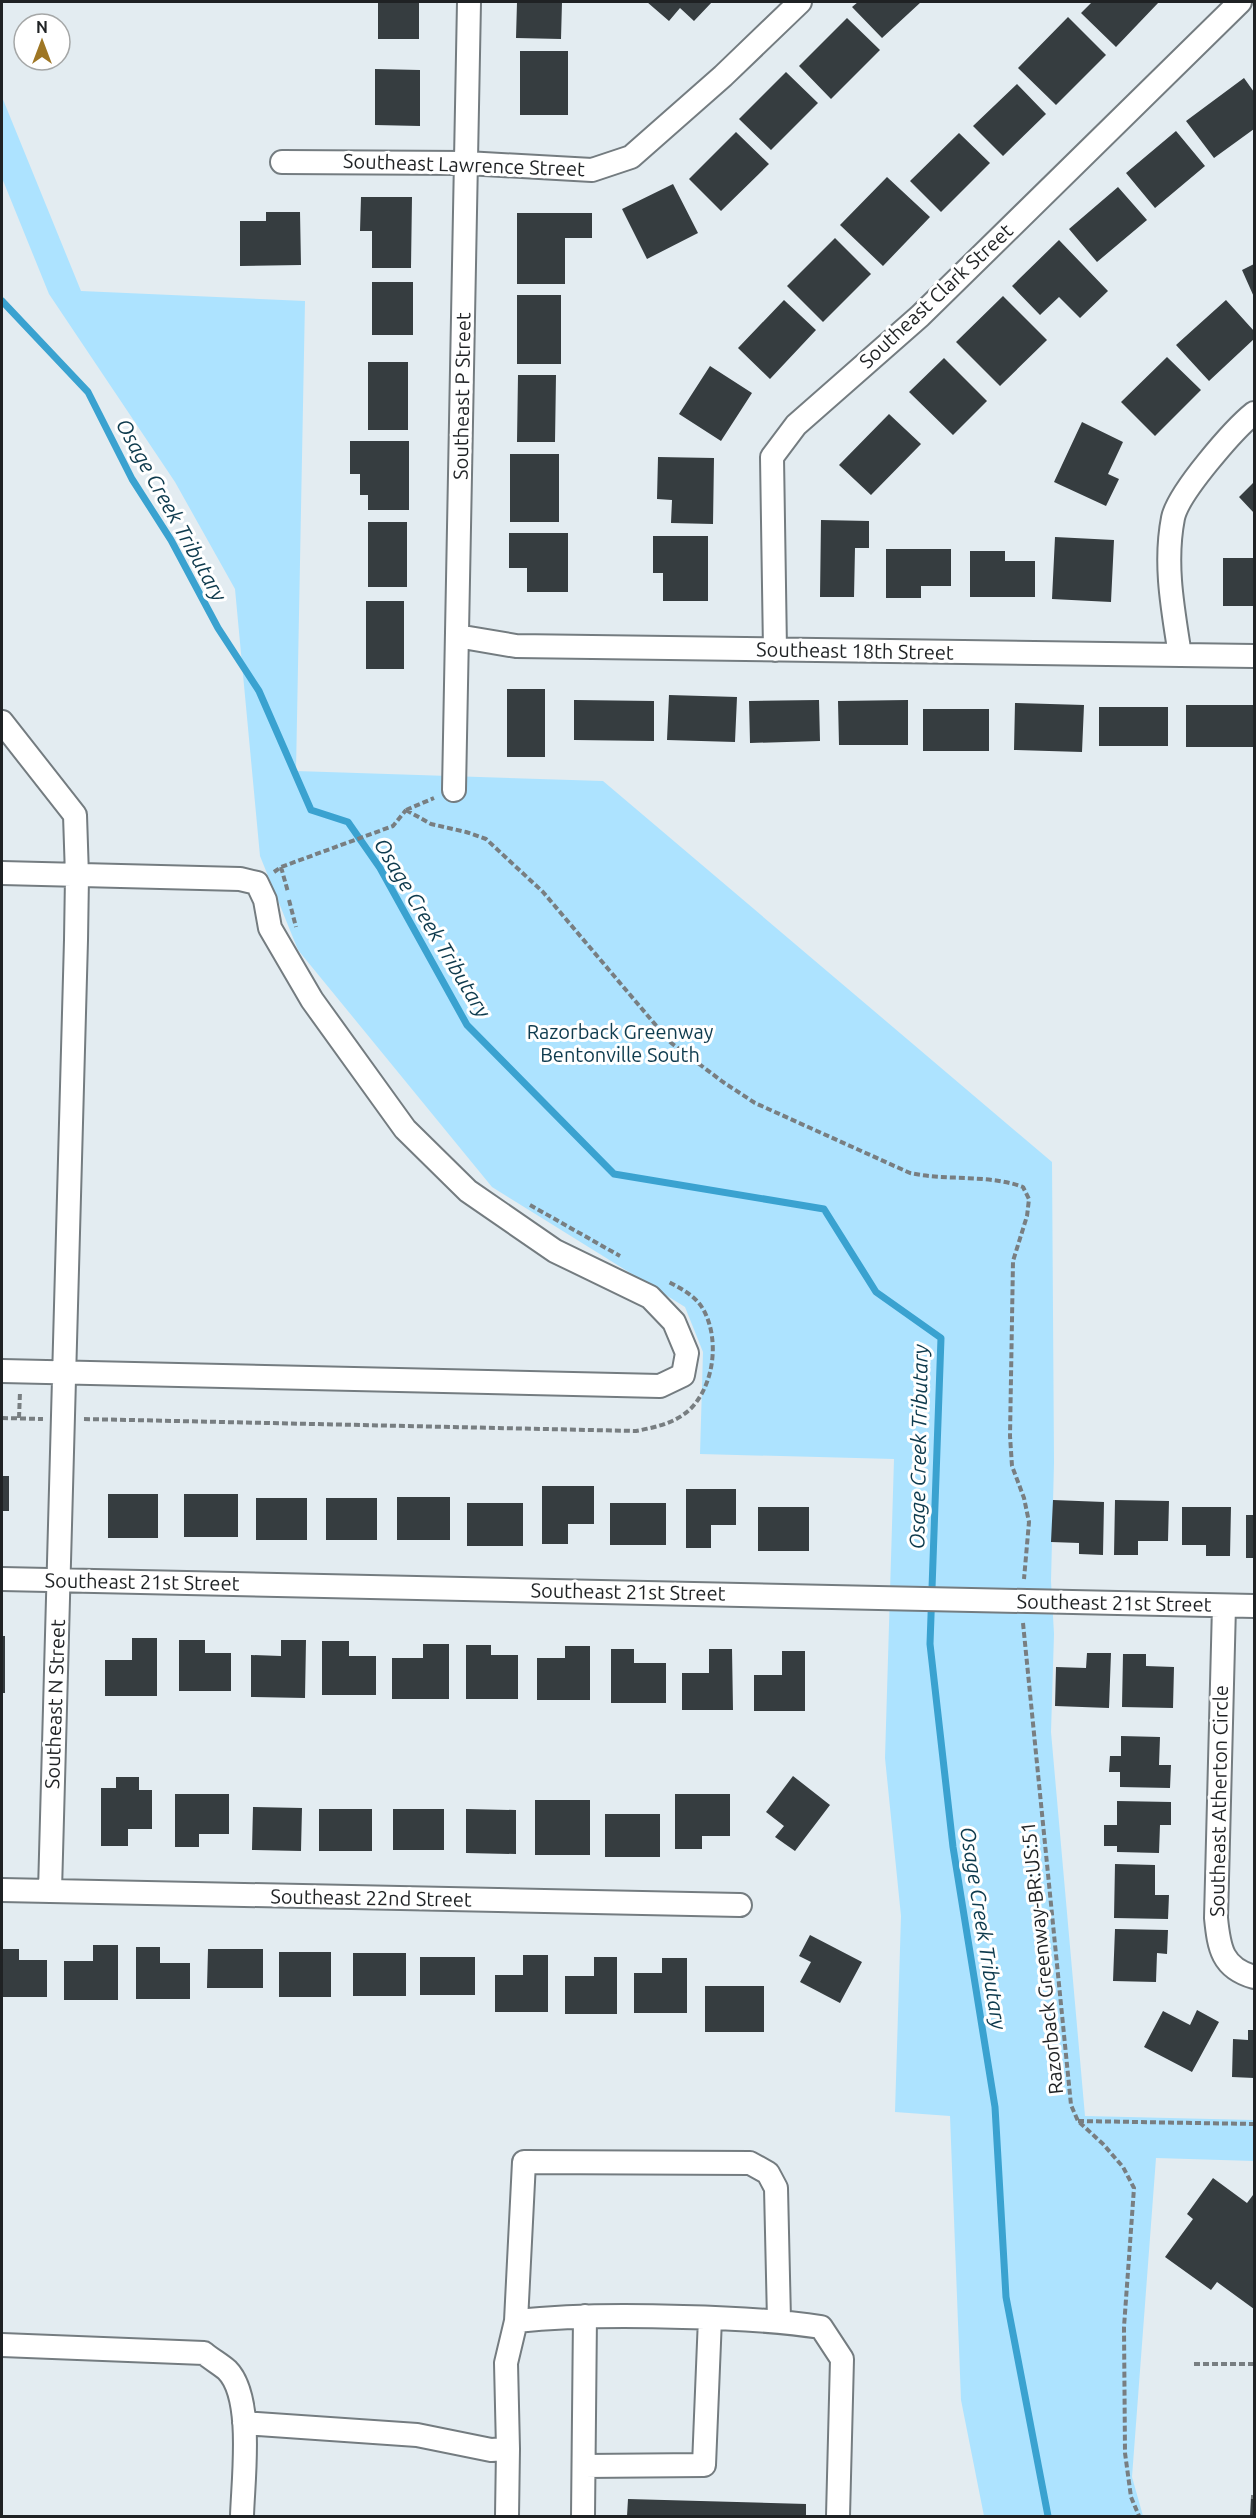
<svg xmlns="http://www.w3.org/2000/svg" width="1256" height="2518" font-family="Ubuntu,sans-serif">
	<rect width="100%" height="100%" fill="#e3ecf1"/>
	<path fill="#ade3ff" d="M2,97L81,291L305,301L296,771L603,781L1052,1162L1054,1463L1051,1581L1054,1634L1051,1732L1085,2116L1254,2120V2161L1156,2158L1132,2477L1143,2516H984L961,2400L950,2116L895,2112L901,1916L885,1758L894,1459L700,1454L703,1352L685,1307L492,1187L298,950L260,856L235,589L175,482L49,294L2,178Z"/>
	<g fill="none" stroke-linecap="round" stroke-linejoin="round">
		<path stroke="#3aa2d0" stroke-width="7" d="M2,301L88,392L132,479L171,540L218,628L259,691L311,810L348,822L380,868L467,1025L614,1174L824,1209L876,1292L941,1338L930,1644L953,1847L995,2107L1006,2297L1048,2516"/>
	</g>
	<path fill="#363d40" d="M378,2H419V39H378Z
		M517,2H562L561,39L516,38Z
		M647,2H712L694,21L680,8L669,21Z
		M858,2H921L882,38L852,7Z
		M1092,2H1159L1116,47L1081,13Z
		M1068,17L1106,55L1056,105L1018,68Z
		M847,18L880,50L831,99L799,66Z
		M520,51H568V115H520Z
		M375,69L420,70V126L375,125Z
		M786,72L818,103L771,150L739,119Z
		M1244,78L1254,92V129L1214,158L1186,121Z
		M1017,84L1046,114L1003,156L973,126Z
		M1176,131L1205,166L1155,208L1126,173Z
		M736,132L769,164L721,211L689,179Z
		M959,133L990,163L941,212L910,181Z
		M887,177L930,217L883,266L840,225Z
		M673,184L698,233L647,259L622,209Z
		M1118,187L1147,220L1097,262L1069,229Z
		M361,197H412L411,268H372V231H360Z
		M266,212H300L301,265L240,266V221H266Z
		M517,213H592V238H565V284H517Z
		M835,238L871,274L823,322L787,286Z
		M1059,240L1108,291L1080,318L1059,297L1040,315L1012,286Z
		M1254,264V297L1242,270Z
		M372,282H413V335H372Z
		M517,295H561V364H517Z
		M1003,296L1047,340L1000,386L956,342Z
		M784,300L816,330L770,379L738,348Z
		M1226,300L1254,331V339L1209,381L1176,345Z
		M1167,357L1201,390L1155,436L1121,402Z
		M944,358L987,401L953,435L909,392Z
		M368,362H408V430H368Z
		M710,366L752,393L721,441L679,414Z
		M518,375H556L555,442H517Z
		M889,414L921,444L871,495L839,465Z
		M1082,422L1123,442L1108,474L1119,479L1106,506L1054,482Z
		M350,441H409V510H368V495H360V474H350Z
		M510,454H559V522H510Z
		M658,457L714,458L713,524L671,523L672,500L657,499Z
		M1254,482V513L1239,497Z
		M821,520L869,521V548H855L854,597H820Z
		M368,522H407V587H368Z
		M509,533H568V592H527V568H509Z
		M653,536H708V601H663V573H653Z
		M1055,537L1114,540L1111,602L1052,599Z
		M886,549H951V586H921V598H886Z
		M970,551H1005V561H1035V597H970Z
		M1223,558H1254V606H1223Z
		M366,601H404V669H366Z
		M507,689H545V757H507Z
		M669,695L737,697L735,742L667,740Z
		M574,700L654,701V741L574,740Z
		M819,700L820,741L750,743L749,701Z
		M908,700V745H839L838,701Z
		M1015,703L1084,705L1082,752L1014,750Z
		M1186,705H1254V747H1186Z
		M1099,707H1168V746H1099Z
		M923,709H989V751H923Z
		M2,1476H9V1511H2Z
		M542,1486H594V1524H568V1544H542Z
		M686,1489H736V1525H711V1548H686Z
		M108,1494H158V1538H108Z
		M184,1494H238V1537H184Z
		M397,1497H450V1540H397Z
		M256,1498H307V1540H256Z
		M326,1498H377V1540H326Z
		M1053,1500L1104,1502L1103,1555L1079,1554V1543L1051,1542Z
		M1115,1500L1169,1501L1168,1541H1138V1555H1114Z
		M467,1503H523V1546H467Z
		M610,1503H666V1545H610Z
		M758,1507H809V1551H758Z
		M1182,1507H1231L1230,1556H1206V1545H1182Z
		M1246,1515H1254V1558H1246Z
		M2,1636H5V1693H2Z
		M132,1638H157V1696H105V1660H132Z
		M179,1640H205V1653H231V1691H179Z
		M281,1640H306L305,1698L251,1697V1655L281,1656Z
		M322,1641H349V1656H376V1695H322Z
		M423,1644H449V1699H392V1658H423Z
		M466,1645H491V1655H518V1699H466Z
		M565,1646H590V1700H537V1658H565Z
		M611,1649H634V1663H666V1703H611Z
		M709,1649H732L733,1710H682V1673H709Z
		M782,1651H805V1711H754V1675H782Z
		M1087,1653H1111L1109,1708L1055,1706L1056,1667L1086,1668Z
		M1123,1654H1146V1666L1174,1667L1173,1708L1122,1707Z
		M1121,1736L1160,1737L1159,1765H1171L1170,1788L1120,1787V1772H1109L1110,1756H1121Z
		M793,1776L830,1805L795,1851L775,1837L784,1826L766,1812Z
		M116,1777H139V1790H152V1829H128V1846H101V1788H116Z
		M175,1794H229V1834H199V1847H175Z
		M675,1794H730V1836H702V1849H675Z
		M535,1800H590V1855H535Z
		M1117,1801L1171,1802V1825H1160L1159,1853L1117,1852V1846H1104V1825H1117Z
		M253,1807L302,1808L301,1851L252,1850Z
		M319,1809H372V1851H319Z
		M393,1809H444V1850H393Z
		M466,1809L516,1810V1854L466,1853Z
		M605,1814H660V1857H605Z
		M1115,1864L1155,1865V1895H1169L1168,1919L1114,1918Z
		M1115,1929L1168,1930L1167,1954L1157,1953L1156,1982L1113,1981Z
		M810,1935L862,1962L840,2003L800,1982L811,1962L799,1956Z
		M93,1945H118V2000H64V1961H93Z
		M136,1947H160V1963H190V1999H136Z
		M2,1949H19V1960H47V1997H2Z
		M208,1949H263V1988H207Z
		M279,1952H331V1997H279Z
		M353,1953H406V1996H353Z
		M523,1955H548V2012H495V1975H523Z
		M420,1957H475V1995H420Z
		M594,1957H617V2014H565V1976H594Z
		M662,1958H687V2013H634V1973H662Z
		M705,1986H764V2032H705Z
		M1197,2010L1219,2022L1192,2072L1144,2047L1163,2011L1190,2025Z
		M1248,2030H1254V2078L1232,2077L1233,2039L1248,2040Z
		M1213,2178L1247,2203L1253,2195L1254,2196V2309L1217,2282L1211,2290L1165,2257L1193,2219L1187,2214Z
		M1251,2497H1254V2516H1250Z
		M628,2499L806,2504V2516H627Z"/>
	<g fill="none" stroke-linecap="round" stroke-linejoin="round">
		<defs>
			<path id="minor" d="M282,162L466,163L592,170L631,157L723,76L800,2
				M457,636L516,646L1254,656
				M775,650L772,457L796,425L920,316L1240,2
				M1180,655C1173,610 1164,564 1173,518C1178,493 1234,429 1254,413
				M2,722L75,815L77,876L76,940L50,1891
				M454,790L469,2
				M2,873L240,879L257,883L265,900L270,928L312,1000L405,1129L468,1191L555,1251L650,1297L674,1322L687,1353L683,1375L660,1386L2,1371
				M2,1579L1254,1606
				M1224,1606L1216,1918C1219,1948 1222,1968 1254,1977
				M2,1890L740,1905
				M516,2321L524,2162L750,2163L768,2173L776,2188L779,2320
				M2,2345L204,2353C211,2359 220,2364 227,2370C254,2397 243,2479 242,2516
				M244,2423L417,2435L491,2450L508,2449L506,2363L516,2321C572,2315 627,2315 683,2317C729,2318 775,2320 821,2327L842,2359L838,2516
				M584,2466L704,2465L710,2318
				M507,2516L508,2449
				M583,2516L585,2316"/>
		</defs>
		<use href="#minor" stroke="#747c80" stroke-width="26"/>
		<path stroke="#787e81" stroke-width="4" stroke-dasharray="6 3" stroke-linecap="butt" d="M406,810L431,824L466,832L486,839L543,892L670,1042L723,1082L755,1103L910,1173C947,1181 988,1174 1023,1187L1029,1199L1027,1216L1013,1261L1010,1436L1012,1466L1024,1498L1029,1522L1024,1579
			M406,810L434,798
			M281,867L288,892
			M274,872L281,867L393,826L406,810
			M289,900L296,927
			M530,1205L620,1256
			M2,1418L43,1419
			M19,1418L20,1392
			M84,1419L636,1431C657,1427 680,1422 694,1405C715,1380 719,1337 703,1309C695,1295 680,1288 667,1281
			M1023,1623L1071,2105L1078,2121L1103,2144L1123,2167L1134,2188L1124,2327L1125,2453L1131,2497L1139,2516
			M1078,2121L1254,2124
			M1194,2364H1254
			M1251,2497H1254"/>
		<use href="#minor" stroke="#fff" stroke-width="22"/>
	</g>
	<g text-anchor="middle" stroke-width="6" stroke-linejoin="round" paint-order="stroke">
		<g font-size="20" fill="#1f2224" stroke="#fff">
			<text transform="translate(464 165) rotate(2)" y="7">Southeast Lawrence Street</text>
			<text transform="translate(936 296) rotate(-43)" y="7">Southeast Clark Street</text>
			<text transform="translate(462 396) rotate(-89)" y="7">Southeast P Street</text>
			<text transform="translate(855 651) rotate(1)" y="7">Southeast 18th Street</text>
			<text transform="translate(142 1582) rotate(1)" y="7">Southeast 21st Street</text>
			<text transform="translate(628 1592) rotate(1)" y="7">Southeast 21st Street</text>
			<text transform="translate(1114 1603) rotate(1)" y="7">Southeast 21st Street</text>
			<text transform="translate(55 1704) rotate(-88)" y="7">Southeast N Street</text>
			<text transform="translate(1219 1801) rotate(-89)" y="7">Southeast Atherton Circle</text>
			<text transform="translate(371 1898) rotate(1)" y="7">Southeast 22nd Street</text>
			<text transform="translate(1042 1958) rotate(-96)" y="7">Razorback Greenway-BR:US:51</text>
		</g>
		<g font-size="20" fill="#0e3b4e" stroke="#fff">
			<text x="620" y="1039">Razorback Greenway<tspan x="620" dy="23">Bentonville South</tspan></text>
		</g>
		<g font-size="21" font-style="italic" fill="#0d3a4d" stroke="#fff">
			<text transform="translate(171 510) rotate(61)" y="7">Osage Creek Tributary</text>
			<text transform="translate(432 928) rotate(59)" y="7">Osage Creek Tributary</text>
			<text transform="translate(919 1447) rotate(-89)" y="7">Osage Creek Tributary</text>
			<text transform="translate(983 1928) rotate(81)" y="7">Osage Creek Tributary</text>
		</g>
	</g>
	<rect width="1256" height="2518" fill="none" stroke="#1f2224" stroke-width="6"/>
	<g transform="translate(42 42)"><circle r="28" fill="#ffffff" stroke="#a5a7a7" stroke-width="1.5"/>
	<path d="M0-4.5L10 22L0 15L-10 22Z" fill="#9e7624"/>
	<text y="-9" font-size="16" font-weight="bold" text-anchor="middle" fill="#1f2224">N</text>
	</g>
</svg>
